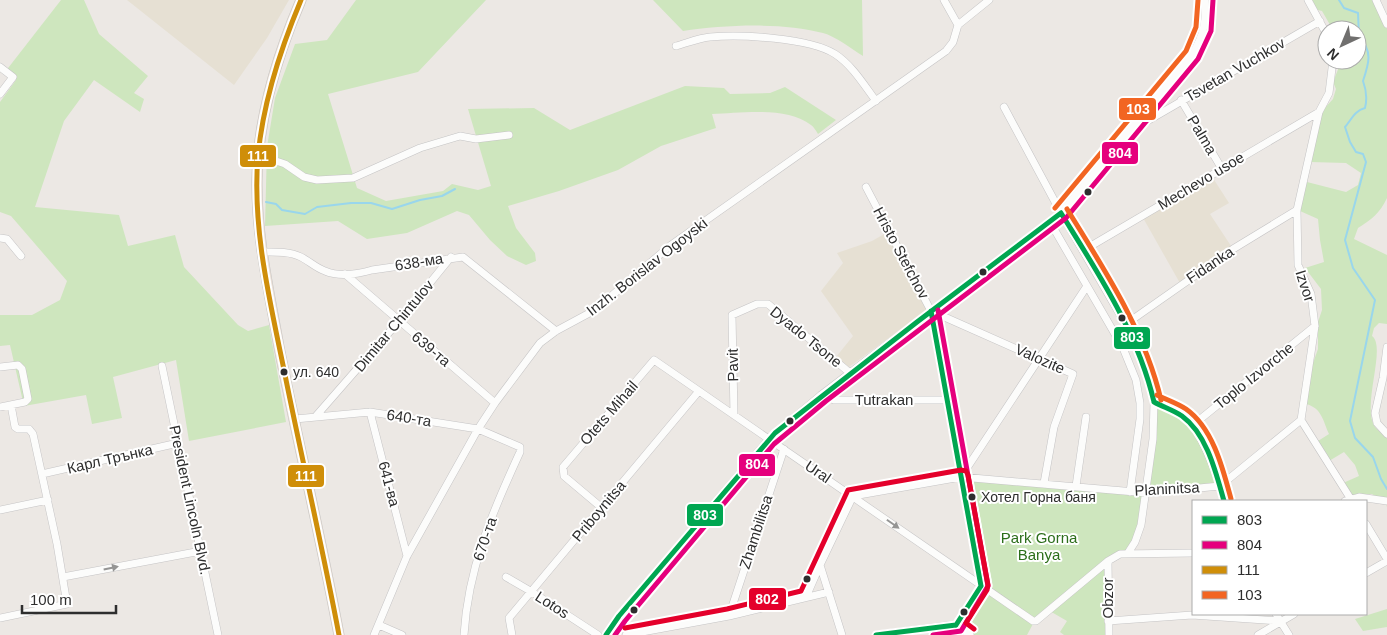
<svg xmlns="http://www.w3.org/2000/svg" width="1387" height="635" font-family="Helvetica,sans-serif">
	<rect width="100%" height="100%" fill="#ece8e4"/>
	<path fill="#e6e0d3" d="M127,0H289L267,38L234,85Z
		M1211,175L1229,203L1210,214L1233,249L1181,285L1142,216Z
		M886,233L927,310L849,367L836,357L853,336L821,291L843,263L837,253L872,241Z"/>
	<path fill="#cee6be" d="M61,0H84L99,34L148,76L134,93L144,99L140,112L94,80L64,121L35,207L119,215L128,246L175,235L184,267L238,325L248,331L269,325L286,422L189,441L176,360L113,377L122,418L92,424L86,395L24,406L10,345L0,346V315H32L60,300L67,281L11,216L0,212V102L16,80L5,72Z
		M356,0H486L418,72L328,94L357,188L386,201L443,191L452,184L478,190L491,186L468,109L534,108L570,130L685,86L724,88L730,94L770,93L785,87L836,120L818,134C816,131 814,127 811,125C787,106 741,113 712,114L716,128L661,146L618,170L559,191L508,206L516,228L535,253L536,261L526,265L507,256L490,240L469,215L457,211L407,233L367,239L338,221L265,226L267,147L275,98L295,44L327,40Z
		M653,0H862L863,56C852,49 835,36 823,33C782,22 724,25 683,31Z
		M1309,0H1375L1387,29V198C1380,213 1371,220 1358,228L1354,239L1387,255V324L1379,323L1374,328L1372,336C1387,347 1361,406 1375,427C1378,431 1383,434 1387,438V507L1386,504L1372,494L1351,495L1343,483L1359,476L1355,465L1344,452L1329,461L1318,441L1329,434C1323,421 1322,408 1306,404L1313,363L1318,349V322L1322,310L1321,289L1305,268L1324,262L1320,240L1318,219L1300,211L1302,196L1307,182L1346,192L1358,185L1361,173L1346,163L1310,162L1323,110L1333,99L1336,89L1333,82L1341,62V60H1357V30H1333L1322,11L1314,9Z
		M1154,402L1193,425L1220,486L1147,493L1141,525L1128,553L1108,561L1109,635H1064L1060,632L1067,621L1048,610L1034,622L1027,635H970L956,625L981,586L961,477L1146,493Z
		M1387,609V627L1363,631L1355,619Z"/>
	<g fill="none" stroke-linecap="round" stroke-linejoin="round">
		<path stroke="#99d6ec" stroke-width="2" d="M1339,0L1344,8L1358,13L1359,37C1373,51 1369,63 1363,81C1366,89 1367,100 1365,108C1354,111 1352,119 1345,127L1350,142L1356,152L1363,154L1366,162L1345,240L1353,268L1375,300L1350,421L1355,438L1373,457L1381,479L1387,489
			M266,202L276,204L282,210L305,214L317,207L351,203H371L392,209L420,200L442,196L455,189"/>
		<defs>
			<path id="minor" d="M944,0L958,25
				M1308,0L1327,35
				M1376,0L1387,24
				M676,46C687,43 699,38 710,37C740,34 810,38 835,54C852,65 864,85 876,101
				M1333,60L1329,93L1319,112L1297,210L1298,265L1311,294L1315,326L1301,420L1352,501
				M0,67L13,77L0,94
				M1181,100L1222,169
				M1004,107L1061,213L1129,330L1139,350L1149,379L1154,402L1153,439L1141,525L1135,542L1128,553
				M1130,131L1320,21
				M259,161L273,160L285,164L304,177L317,180L353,178L420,148L460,136L476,139L509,135
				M866,187L931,311L981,586
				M1050,222L1123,348L1136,380L1140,403V419L1130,492
				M0,238L7,239L21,256
				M1084,250L1319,112
				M261,252C274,252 289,251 301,257C309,261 316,268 325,271C339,277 358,274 372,270L463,257L556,331
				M345,274L495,403
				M931,311L1073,374L1054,427L1044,483
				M1126,324L1233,249L1297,210
				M1387,347L1383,378L1375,413L1377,423L1387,434
				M162,366L218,635
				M0,367L18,365L22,369L28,399L25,402L0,407
				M821,395L834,400H947
				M1154,402C1163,407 1173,410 1182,416C1202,428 1218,479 1224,501
				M370,412L407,556
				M734,415L732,315L757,304H768L850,373
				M316,416L399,321L451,257
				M295,419L370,412L478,429L520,447V452C492,513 468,568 464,635
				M1193,425L1315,326
				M42,474L178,443
				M961,477L1087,286
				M1076,486L1086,417
				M853,496L961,477L1147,493L1220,486L1301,420
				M1345,501L1359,497L1387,501
				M602,508L564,476L563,467L654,360L1033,621H1036L1108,561L1120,554L1193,553
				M0,510L48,500
				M1366,524L1387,559
				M1108,561L1109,635
				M820,565L842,635
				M1366,573L1387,561
				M63,577L201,551
				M506,577L532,592L598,635
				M806,597L820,565L853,496
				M1276,614L1289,635
				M729,616L784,449
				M0,618L67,604L57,544L33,434L29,429H18L15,427L11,405
				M1108,621L1192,615L1280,621
				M379,625L402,635
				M956,625L981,586
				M956,625L970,635
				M374,635L407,556L478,429L495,403L540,343L556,331L595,310L671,245L946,51L953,42L958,25L989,0
				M512,635L509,618L699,391
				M606,635L619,616L769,439L821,395L917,322L1061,213L1192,55C1204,34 1206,24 1205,0
				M626,635L729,616L829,592
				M876,635L951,625H956
				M1258,635L1294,614"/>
			<path id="highway" d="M301,0C277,56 258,117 257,179C256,235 269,291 279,347C298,443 321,538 339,635"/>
		</defs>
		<use href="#minor" stroke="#c5c4c5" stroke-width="8"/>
		<use href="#highway" stroke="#c6c5c4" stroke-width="11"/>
		<use href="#minor" stroke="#fcfcfb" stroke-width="7"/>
		<use href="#highway" stroke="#eadfd6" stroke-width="10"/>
		<defs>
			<path id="bus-1" d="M1061,213C1098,273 1138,333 1154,402
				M931,311L981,586
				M1154,402C1163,407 1173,410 1182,416C1207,434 1216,473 1224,501
				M956,625L981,586
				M606,635L619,616L775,433L917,322L1061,213
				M876,635L956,625"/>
			<path id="bus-2" d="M615,635L625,621L774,444L826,401L1066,218L1198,59L1211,31L1213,0
				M933,635L961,631L988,586L938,310"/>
			<path id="bus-3" d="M301,0C280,50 263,102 258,156C252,226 269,297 283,365C301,455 322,545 339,635"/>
			<path id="bus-4" d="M1055,208L1186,51L1196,27L1198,0
				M1067,209C1104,269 1145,331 1161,400
				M1157,395C1167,400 1177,403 1186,409C1213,428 1223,469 1231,499"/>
			<path id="bus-5" d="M625,628L727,609L801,591L848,490L961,470L966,471L968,475L988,585L987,590L966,623L974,629"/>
		</defs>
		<use href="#bus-1" stroke="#fff" stroke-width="9"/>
		<use href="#bus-2" stroke="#fff" stroke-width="9"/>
		<use href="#bus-3" stroke="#fff" stroke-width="9"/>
		<use href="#bus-4" stroke="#fff" stroke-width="9"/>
		<use href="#bus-5" stroke="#fff" stroke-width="9"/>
		<use href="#bus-1" stroke="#00a651" stroke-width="5"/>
		<use href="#bus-2" stroke="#e5007d" stroke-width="5"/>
		<use href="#bus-3" stroke="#cf8e09" stroke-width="5"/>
		<use href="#bus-4" stroke="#f26522" stroke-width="5"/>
		<use href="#bus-5" stroke="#e4002b" stroke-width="5"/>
	</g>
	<defs><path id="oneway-solid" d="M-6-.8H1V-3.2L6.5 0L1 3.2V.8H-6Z" transform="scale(1.25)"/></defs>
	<g fill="#959594">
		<use href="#oneway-solid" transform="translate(893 524) rotate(35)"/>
		<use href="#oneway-solid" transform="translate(111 568) rotate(-12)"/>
	</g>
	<g fill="#2e2e2e" stroke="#fff" stroke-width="2">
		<circle cx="1088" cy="192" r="4.5"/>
		<circle cx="983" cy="272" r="4.5"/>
		<circle cx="1122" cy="318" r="4.5"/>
		<circle cx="284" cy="372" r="4.5"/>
		<circle cx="790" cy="421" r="4.5"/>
		<circle cx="972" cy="497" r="4.5"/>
		<circle cx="807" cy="579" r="4.5"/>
		<circle cx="634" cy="610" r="4.5"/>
		<circle cx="964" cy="612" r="4.5"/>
	</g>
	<g text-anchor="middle" stroke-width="4" stroke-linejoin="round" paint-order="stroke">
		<g font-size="14" fill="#2e2e2e" stroke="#fff" text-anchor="start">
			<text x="293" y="377">ул. 640</text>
			<text x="981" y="502">Хотел Горна баня</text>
		</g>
		<g font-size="15" fill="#2e2e2e" stroke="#fff">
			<text transform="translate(1235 70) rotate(-30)" y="5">Tsvetan Vuchkov</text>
			<text transform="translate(1202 135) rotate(59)" y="5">Palma</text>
			<text transform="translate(1201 181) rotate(-31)" y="5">Mechevo usoe</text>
			<text transform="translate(901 253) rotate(62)" y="5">Hristo Stefchov</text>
			<text transform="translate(419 262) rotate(-9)" y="5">638-ма</text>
			<text transform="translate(1210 265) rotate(-34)" y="5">Fidanka</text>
			<text transform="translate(647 267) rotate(-38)" y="5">Inzh. Borislav Ogoyski</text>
			<text transform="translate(1305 286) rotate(72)" y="5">Izvor</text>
			<text transform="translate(394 326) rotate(-50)" y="5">Dimitar Chintulov</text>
			<text transform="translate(806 337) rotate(39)" y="5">Dyado Tsone</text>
			<text transform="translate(431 349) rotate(40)" y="5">639-та</text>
			<text transform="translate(1040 359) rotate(24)" y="5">Valozite</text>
			<text transform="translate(733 365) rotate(-91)" y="5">Pavit</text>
			<text transform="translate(1254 376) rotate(-39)" y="5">Toplo Izvorche</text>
			<text x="884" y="405">Tutrakan</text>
			<text transform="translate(609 413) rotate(-49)" y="5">Otets Mihail</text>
			<text transform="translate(409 418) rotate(9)" y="5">640-та</text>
			<text transform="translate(110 459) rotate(-13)" y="5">Карл Трънка</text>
			<text transform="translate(818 472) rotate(34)" y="5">Ural</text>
			<text transform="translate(389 484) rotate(75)" y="5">641-ва</text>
			<text transform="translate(1167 489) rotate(-3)" y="5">Planinitsa</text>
			<text transform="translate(190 500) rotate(78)" y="5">President Lincoln Blvd.</text>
			<text transform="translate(599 511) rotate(-50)" y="5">Priboynitsa</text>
			<text transform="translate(756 532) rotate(-72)" y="5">Zhambilitsa</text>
			<text transform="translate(485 539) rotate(-71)" y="5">670-та</text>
			<text transform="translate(1108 598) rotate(-90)" y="5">Obzor</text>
			<text transform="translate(552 605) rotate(33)" y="5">Lotos</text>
		</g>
		<g font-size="15" fill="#2c6e1b" stroke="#fff">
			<text x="1039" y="543">Park Gorna<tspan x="1039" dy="17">Banya</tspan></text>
		</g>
	</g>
	<g stroke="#fff" stroke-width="2">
		<rect x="1118" y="97" width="39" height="24" rx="5" fill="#f26522"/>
		<rect x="1101" y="141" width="38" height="24" rx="5" fill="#e5007d"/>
		<rect x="239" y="144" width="38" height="24" rx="5" fill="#cf8e09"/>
		<rect x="1113" y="326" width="38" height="24" rx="5" fill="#00a651"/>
		<rect x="738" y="453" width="38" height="24" rx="5" fill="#e5007d"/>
		<rect x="287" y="464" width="38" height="24" rx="5" fill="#cf8e09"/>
		<rect x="686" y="503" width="38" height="24" rx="5" fill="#00a651"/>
		<rect x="748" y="587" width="39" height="24" rx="5" fill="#e4002b"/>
	</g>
	<g font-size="14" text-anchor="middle" font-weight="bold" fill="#fff">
		<text x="1138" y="114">103</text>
		<text x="1120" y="158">804</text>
		<text x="258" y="161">111</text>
		<text x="1132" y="342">803</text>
		<text x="757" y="469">804</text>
		<text x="306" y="481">111</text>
		<text x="705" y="520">803</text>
		<text x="767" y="604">802</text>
	</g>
	<rect x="1192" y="500" width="175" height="115" fill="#ffffff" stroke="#ababab"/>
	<rect x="1202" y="516" width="25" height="8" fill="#00a651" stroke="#ababab"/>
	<text x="1237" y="525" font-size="15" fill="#2e2e2e">803</text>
	<rect x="1202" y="541" width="25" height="8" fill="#e5007d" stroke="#ababab"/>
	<text x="1237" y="550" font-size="15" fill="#2e2e2e">804</text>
	<rect x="1202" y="566" width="25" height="8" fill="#cf8e09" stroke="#ababab"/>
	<text x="1237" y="575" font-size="15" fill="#2e2e2e">111</text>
	<rect x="1202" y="591" width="25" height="8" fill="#f26522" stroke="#ababab"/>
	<text x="1237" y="600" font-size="15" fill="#2e2e2e">103</text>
	<g transform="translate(1342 45) rotate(224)"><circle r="24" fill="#ffffff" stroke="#ababab"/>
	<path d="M0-4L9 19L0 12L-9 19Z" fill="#706f6e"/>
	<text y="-8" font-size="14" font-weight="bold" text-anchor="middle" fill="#2e2e2e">N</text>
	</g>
	<path d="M22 605v8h94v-8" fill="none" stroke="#2e2e2e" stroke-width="2.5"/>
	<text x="30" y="605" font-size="15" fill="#2e2e2e" stroke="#ffffff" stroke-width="4" paint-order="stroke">100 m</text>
</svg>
